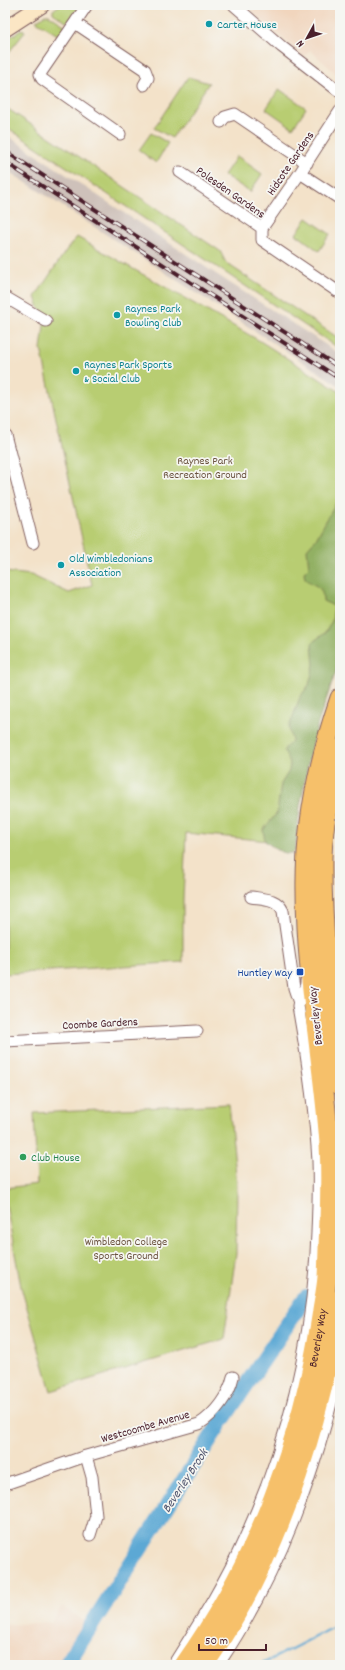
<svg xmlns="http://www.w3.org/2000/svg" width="345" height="1670" font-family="Dekko,sans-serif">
	<rect width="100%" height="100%" fill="#f6f6f2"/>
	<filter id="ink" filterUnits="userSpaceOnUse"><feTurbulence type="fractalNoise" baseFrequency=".025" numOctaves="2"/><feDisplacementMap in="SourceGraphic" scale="8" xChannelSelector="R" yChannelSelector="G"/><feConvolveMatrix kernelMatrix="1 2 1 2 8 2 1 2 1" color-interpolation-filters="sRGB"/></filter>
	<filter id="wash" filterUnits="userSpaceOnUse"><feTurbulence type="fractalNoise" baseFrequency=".012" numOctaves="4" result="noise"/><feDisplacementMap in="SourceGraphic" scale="16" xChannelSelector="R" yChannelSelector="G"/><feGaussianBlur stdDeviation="0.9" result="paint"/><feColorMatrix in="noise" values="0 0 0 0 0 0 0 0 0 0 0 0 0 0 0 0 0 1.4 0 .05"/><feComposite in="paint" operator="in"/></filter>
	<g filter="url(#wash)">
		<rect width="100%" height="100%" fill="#f3e2c9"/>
		<path fill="#f1d5bd" d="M249,5H340V77L310,50L304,57L253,12V9Z
			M62,1606L90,1625L64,1665H9L5,1625L51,1622Z"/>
		<path fill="#cec1ba" d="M5,134L216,274L340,354V386L5,169Z"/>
		<path fill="#b8cd72" stroke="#81764e" d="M60,5H80L69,21L66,22L53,13V10Z
			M45,15H49L66,26L59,36L36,21Z
			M23,29L25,32L5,57V40Z
			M188,77L209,83L172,138L154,128Z
			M279,89L306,108L293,128L266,109Z
			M5,107L220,251L226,263L340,339V349L5,126Z
			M151,133L168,143L156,163L139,150Z
			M237,156L262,174L250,192L224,175Z
			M307,218L330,234L319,251L296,234Z
			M77,237L260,341L340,392V612L279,842L186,833L183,899V962L5,974V572L31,575L69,593L92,585L41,349L45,318L40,310L35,297L67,249Z
			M229,1104L237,1185L236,1253L224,1339L51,1391L21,1287L5,1199V1188L37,1184L34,1113Z"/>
		<path fill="#92b064" stroke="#6e6848" d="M340,496V660L318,723L309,759L300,807L295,851C286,858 273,847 265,841L263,830L277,813L281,784L289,771L290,764L284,751L285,748L292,741L289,728L300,697L309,685L314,665L312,644L314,641L325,633L332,621L334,606L323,601C323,584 315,588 305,578L304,572L309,568L307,549L316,539Z"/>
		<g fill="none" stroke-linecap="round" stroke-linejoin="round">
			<path stroke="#5ba8d4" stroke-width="2.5" d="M260,1665L340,1624"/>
			<path stroke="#5ba8d4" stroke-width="16" d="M66,1665L221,1422L306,1297"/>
		</g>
	</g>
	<g filter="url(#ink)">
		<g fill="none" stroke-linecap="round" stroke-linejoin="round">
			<defs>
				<path id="street" d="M87,5L40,74L42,79L120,134
					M234,5L282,47L340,92
					M75,23L145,70L148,78L144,85
					M221,122L225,117L235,114L307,163
					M180,172L262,228V240L337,291
					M300,173L340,199
					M262,228L300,173L340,111
					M5,297L46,321
					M5,435L33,543
					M251,897C264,899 277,898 283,911L294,988L298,1000
					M5,1041L197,1031
					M86,1456L92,1477L96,1516L90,1535
					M5,1484L86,1456L199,1424C215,1414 229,1395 233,1377
					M173,1665C198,1625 224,1585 243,1542C288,1445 313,1340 317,1233C318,1209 319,1185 318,1161C315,1109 307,1057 298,1006C299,996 306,993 306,981
					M218,1665C278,1576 318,1470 340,1364"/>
				<path id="secondary" d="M5,29L42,5"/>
				<g id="highway">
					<path d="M340,749C331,785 323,821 322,857C321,933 332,1010 340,1085"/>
					<path id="s1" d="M184,1665C256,1564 303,1439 321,1317C323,1303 326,1290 327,1277C328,1258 328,1240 329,1221C330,1191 331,1161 328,1131C321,1051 306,971 306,890C305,825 319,759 340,698"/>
					<path d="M204,1665C280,1557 319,1428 340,1299"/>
				</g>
			</defs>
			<use href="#street" stroke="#856362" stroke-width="13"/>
			<use href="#secondary" stroke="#856362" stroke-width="17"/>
			<use href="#highway" stroke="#856362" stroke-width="21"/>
			<use href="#street" stroke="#fff" stroke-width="11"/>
			<use href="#secondary" stroke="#fbe6c4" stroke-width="15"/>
			<use href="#highway" stroke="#f6c06b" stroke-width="19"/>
			<defs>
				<path id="rail" d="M5,151L340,368
					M5,162L340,379"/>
			</defs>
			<use href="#rail" stroke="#4a1f2b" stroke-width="4"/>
			<use href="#rail" stroke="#f6f6f2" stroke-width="2.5" stroke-dasharray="8" stroke-linecap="butt"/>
		</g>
	</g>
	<g fill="#0f9aa8" stroke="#f6f6f2" stroke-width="1.5">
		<circle cx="209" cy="24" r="4"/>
		<circle cx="117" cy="315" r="4"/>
		<circle cx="76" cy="371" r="4"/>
		<circle cx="61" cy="565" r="4"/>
	</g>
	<rect fill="#1a4fb4" stroke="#f6f6f2" stroke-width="1.5" x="296" y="968" width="8" height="8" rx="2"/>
	<circle fill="#2e9e5b" stroke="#f6f6f2" stroke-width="1.5" cx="23" cy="1157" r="4"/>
	<g text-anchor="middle" stroke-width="3.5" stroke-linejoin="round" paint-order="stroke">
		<g font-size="12" fill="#0d838f" stroke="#f6f6f2" text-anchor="start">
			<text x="217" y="28">Carter House</text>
			<text x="125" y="312">Raynes Park<tspan x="125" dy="14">Bowling Club</tspan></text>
			<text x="84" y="368">Raynes Park Sports<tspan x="84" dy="14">&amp; Social Club</tspan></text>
			<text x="69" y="562">Old Wimbledonians<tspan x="69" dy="14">Association</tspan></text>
		</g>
		<g font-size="12" fill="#4a1f2b" stroke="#f6f6f2">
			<text transform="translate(290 163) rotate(-56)" y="4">Hidcote Gardens</text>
			<text transform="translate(231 192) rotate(35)" y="4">Polesden Gardens</text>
			<text transform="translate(315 1016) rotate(-96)" y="4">Beverley Way</text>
			<text transform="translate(100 1023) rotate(-3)" y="4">Coombe Gardens</text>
			<text dy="4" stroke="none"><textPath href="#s1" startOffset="356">Beverley Way</textPath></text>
			<text transform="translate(145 1426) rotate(-16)" y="4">Westcoombe Avenue</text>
		</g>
		<g font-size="12" fill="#6b5340" stroke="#f6f6f2">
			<text x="205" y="464">Raynes Park<tspan x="205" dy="14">Recreation Ground</tspan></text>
			<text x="126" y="1245">Wimbledon College<tspan x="126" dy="14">Sports Ground</tspan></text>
		</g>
		<g font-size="12" fill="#164399" stroke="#f6f6f2" text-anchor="end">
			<text x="292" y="976">Huntley Way</text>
		</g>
		<g font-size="12" fill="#27864d" stroke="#f6f6f2" text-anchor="start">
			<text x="31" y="1161">Club House</text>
		</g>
		<g font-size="13" font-style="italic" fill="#51566f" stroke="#f6f6f2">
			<text transform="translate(184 1480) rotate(-57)" y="5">Beverley Brook</text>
		</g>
	</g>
	<rect width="345" height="1670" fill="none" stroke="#f6f6f2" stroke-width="20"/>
	<g transform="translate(307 38) rotate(230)" stroke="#f6f6f2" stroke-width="3" paint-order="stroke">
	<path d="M0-3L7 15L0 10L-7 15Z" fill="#4a1f2b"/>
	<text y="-6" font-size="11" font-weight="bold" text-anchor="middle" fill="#4a1f2b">N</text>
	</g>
	<path d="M199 1644v6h67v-6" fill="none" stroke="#4a1f2b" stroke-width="2"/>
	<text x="205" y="1644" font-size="12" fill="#4a1f2b" stroke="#f6f6f2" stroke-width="3" paint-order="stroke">50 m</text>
</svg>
